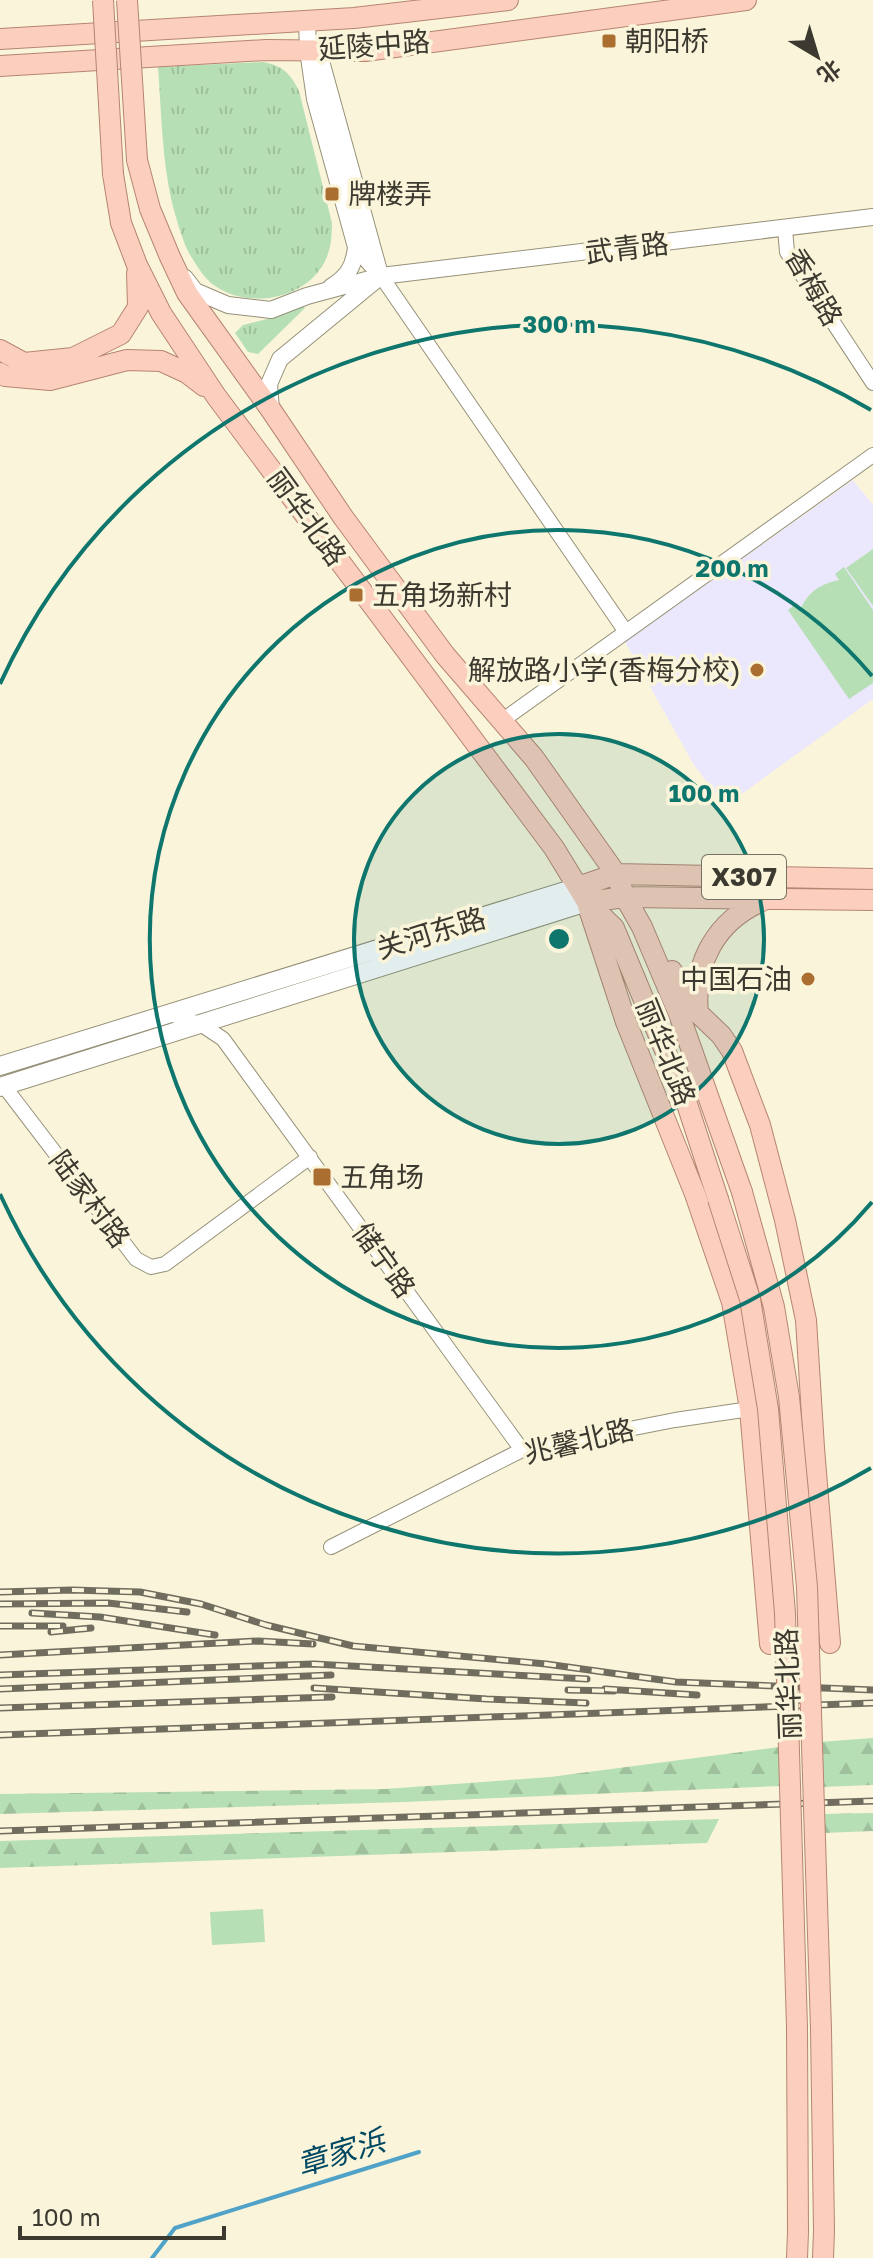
<svg xmlns="http://www.w3.org/2000/svg" width="873" height="2258" font-family="'Golos Text','Noto Sans SC',sans-serif">
	<defs>
		<pattern id="forest-firs" width="22" height="20" patternUnits="userSpaceOnUse" patternTransform="scale(2)"><rect width="22" height="20" fill="#b7dfb5"/><path d="M5 1l3.5 6h-7zM16 11l3.5 6h-7z" fill="#9ec09c"/></pattern>
		<pattern id="park-tufts" width="24" height="20" patternUnits="userSpaceOnUse" patternTransform="scale(2)"><rect width="24" height="20" fill="#b7dfb5"/><path d="M3 7l-1-3M5 7V3M7 7l1-3M15 17l-1-3M17 17v-4M19 17l1-3" fill="none" stroke="#9ec09c"/></pattern>
	</defs>
	<rect width="100%" height="100%" fill="#faf5da"/>
	<path fill="#ebe7fd" d="M853,480L873,505V699L725,806L694,765L625,642Z"/>
	<path fill="#b7dfb5" d="M873,549V606L846,568Z
		M844,567L873,610V683L849,699L788,610L797,603L801,608C809,591 821,584 839,580L835,574Z
		M263,1909L265,1942L212,1945L210,1912Z"/>
	<path fill="url(#forest-firs)" d="M873,1738V1785L821,1787L819,1742Z
		M779,1747L781,1786L404,1802L0,1814V1794L385,1789L550,1777Z
		M873,1813V1831L823,1833L822,1814Z
		M719,1819L707,1843L0,1868V1841Z"/>
	<path fill="url(#park-tufts)" d="M263,62C282,65 291,74 299,91L332,223C332,235 331,248 326,259C308,299 250,310 215,286C206,280 198,268 192,258C185,248 182,236 178,224C162,174 162,120 158,67Z
		M302,305L305,308L258,354L248,352L235,333L243,325L271,318Z"/>
	<g fill="none" stroke-linecap="round" stroke-linejoin="round">
		<path stroke="#51a2c8" stroke-width="4" d="M152,2258L175,2228L419,2152"/>
		<defs>
			<path id="minor" d="M785,229L787,252L873,383
				M381,276L626,632
				M503,720L873,455
				M170,1014L202,1025L223,1039L522,1450
				M4,1086L136,1259L151,1267L165,1264L310,1157
				M331,1547L522,1450L675,1420L750,1409"/>
			<path id="tertiary" d="M307,21L308,50L315,99L356,247L381,276
				M316,43L379,271
				M185,278L195,291L228,305L271,310L307,296L381,276L873,217
				M331,287C347,277 354,267 356,247
				M271,410L269,384L280,359L376,280"/>
			<path id="secondary" d="M0,1066L578,887
				M0,1087L587,902"/>
			<path id="primary" d="M0,39L354,18L508,0
				M0,66L266,50L365,51L746,0
				M137,160L150,209L170,257L187,293L271,410L343,517L445,655L534,758L616,874L625,897L642,927L679,1014L742,1192
				M113,174L121,223L137,265L161,313L216,396L554,848L587,902L614,928L686,1101L718,1199
				M0,350L24,363L73,358L121,334L138,307L137,273
				M0,373L5,376L50,380L127,360L161,361L187,373L204,386
				M578,887L616,874L873,879
				M587,902L625,897L873,900
				M588,906L626,1022L695,1194L732,1302L750,1409L770,1644
				M672,971L698,1013L721,1035L732,1051L760,1125L785,1220L806,1320L814,1448L830,1643
				M698,1013C693,963 716,921 762,901
				M797,2258L798,2232
				M823,2258L824,2231"/>
		</defs>
		<use href="#minor" stroke="#969179" stroke-width="16"/>
		<use href="#tertiary" stroke="#969179" stroke-width="18"/>
		<use href="#secondary" stroke="#969179" stroke-width="20"/>
		<use href="#primary" stroke="#b68570" stroke-width="22"/>
		<use href="#minor" stroke="#fff" stroke-width="14"/>
		<use href="#tertiary" stroke="#fff" stroke-width="16"/>
		<use href="#secondary" stroke="#fff" stroke-width="18"/>
		<use href="#primary" stroke="#fbcebe" stroke-width="20"/>
		<defs>
			<path id="rail" d="M0,1592L72,1590L140,1592L201,1604L266,1625L353,1646L546,1664L676,1682L873,1690
				M0,1604L108,1603L187,1612
				M32,1613L100,1617L215,1635
				M0,1626H63
				M51,1632L91,1628
				M0,1655L258,1641L313,1644
				M0,1675L314,1664L587,1679
				M314,1688L487,1699L586,1703
				M0,1689L331,1675
				M605,1689L697,1695
				M568,1690L614,1691
				M0,1708L332,1697
				M0,1735L873,1703
				M0,1831L873,1801"/>
		</defs>
		<use href="#rail" stroke="#706d5f" stroke-width="7"/>
		<use href="#rail" stroke="#faf5da" stroke-width="4" stroke-dasharray="12" stroke-linecap="butt"/>
		<defs>
			<path id="primary-bridge" d="M103,0L113,174
				M127,0L137,160
				M742,1192L774,1307L789,1397L807,1587L821,2029L824,2231
				M718,1199L750,1299L768,1409L785,1613L797,2028L798,2232"/>
		</defs>
		<use href="#primary-bridge" stroke="#b68570" stroke-width="22" stroke-linecap="butt"/>
		<use href="#primary-bridge" stroke="#fbcebe" stroke-width="20"/>
	</g>
	<circle cx="559" cy="939" r="205" fill="#0f766e" fill-opacity=".12"/>
	<g fill="none" stroke="#0f766e" stroke-width="4">
		<circle cx="559" cy="939" r="205"/>
		<path d="M872 1202A409 409 0 1 1 872 676"/>
		<path d="M871 1468A614 614 0 0 1 0 1194M0 684A614 614 0 0 1 871 410"/>
	</g>
	<g fill="#aa6e30" stroke="#faf5da" stroke-width="3">
		<rect x="601" y="33" width="16" height="16" rx="4"/>
		<rect x="324" y="186" width="16" height="16" rx="4"/>
		<rect x="348" y="587" width="16" height="16" rx="4"/>
		<circle cx="757" cy="670" r="8"/>
		<circle cx="808" cy="979" r="8"/>
		<rect x="312" y="1167" width="20" height="20" rx="4"/>
	</g>
	<g text-anchor="middle" stroke-width="7" stroke-linejoin="round" paint-order="stroke">
		<rect fill="#faf5da" stroke="#757263" stroke-width="2" x="702" y="855" width="84" height="44" rx="6"/>
		<g font-size="26" font-weight="bold" fill="#3c3a30">
			<text x="744" y="886">X307</text>
		</g>
		<g font-size="28" fill="#3c3a30" stroke="#faf5da" text-anchor="start">
			<text x="625" y="51">朝阳桥</text>
			<text x="348" y="204">牌楼弄</text>
			<text x="372" y="605">五角场新村</text>
			<text x="741" y="680" text-anchor="end">解放路小学(香梅分校)</text>
			<text x="792" y="989" text-anchor="end">中国石油</text>
			<text x="340" y="1187">五角场</text>
		</g>
		<g font-size="28" fill="#3c3a30" stroke="#faf5da">
			<text transform="translate(374 45) rotate(-4)" y="10">延陵中路</text>
			<text transform="translate(627 248) rotate(-7)" y="10">武青路</text>
			<text transform="translate(814 287) rotate(60)" y="10">香梅路</text>
			<text transform="translate(307 517) rotate(54)" y="10">丽华北路</text>
			<text transform="translate(431 933) rotate(-17)" y="10">关河东路</text>
			<text transform="translate(666 1052) rotate(68)" y="10">丽华北路</text>
			<text transform="translate(90 1199) rotate(53)" y="10">陆家村路</text>
			<text transform="translate(384 1260) rotate(54)" y="10">储宁路</text>
			<text transform="translate(579 1441) rotate(-13)" y="10">兆馨北路</text>
			<text transform="translate(788 1684) rotate(-92)" y="10">丽华北路</text>
		</g>
		<g font-size="30" font-style="italic" fill="#004762" stroke="#faf5da">
			<text transform="translate(341 2153) rotate(-17)" y="10">章家浜</text>
		</g>
	</g>
	<circle cx="559" cy="939" r="12" fill="#0f766e" stroke="#faf5da" stroke-width="4"/>
	<g font-size="24" text-anchor="middle" font-weight="bold" fill="#0f766e" stroke="#faf5da" stroke-width="7" stroke-linejoin="round" paint-order="stroke">
		<text x="559" y="333">300 m</text>
		<text x="732" y="577">200 m</text>
		<text x="704" y="802">100 m</text>
	</g>
	<g transform="translate(817 56) rotate(142)" stroke="#faf5da" stroke-width="6" paint-order="stroke">
	<path d="M0-6L14 30L0 20L-14 30Z" fill="#3c3a30"/>
	<text y="-12" font-size="22" font-weight="bold" text-anchor="middle" fill="#3c3a30">北</text>
	</g>
	<path d="M20 2226v12h204v-12" fill="none" stroke="#3c3a30" stroke-width="4"/>
	<text x="32" y="2226" font-size="24" fill="#3c3a30" stroke="#faf5da" stroke-width="6" paint-order="stroke">100 m</text>
</svg>
